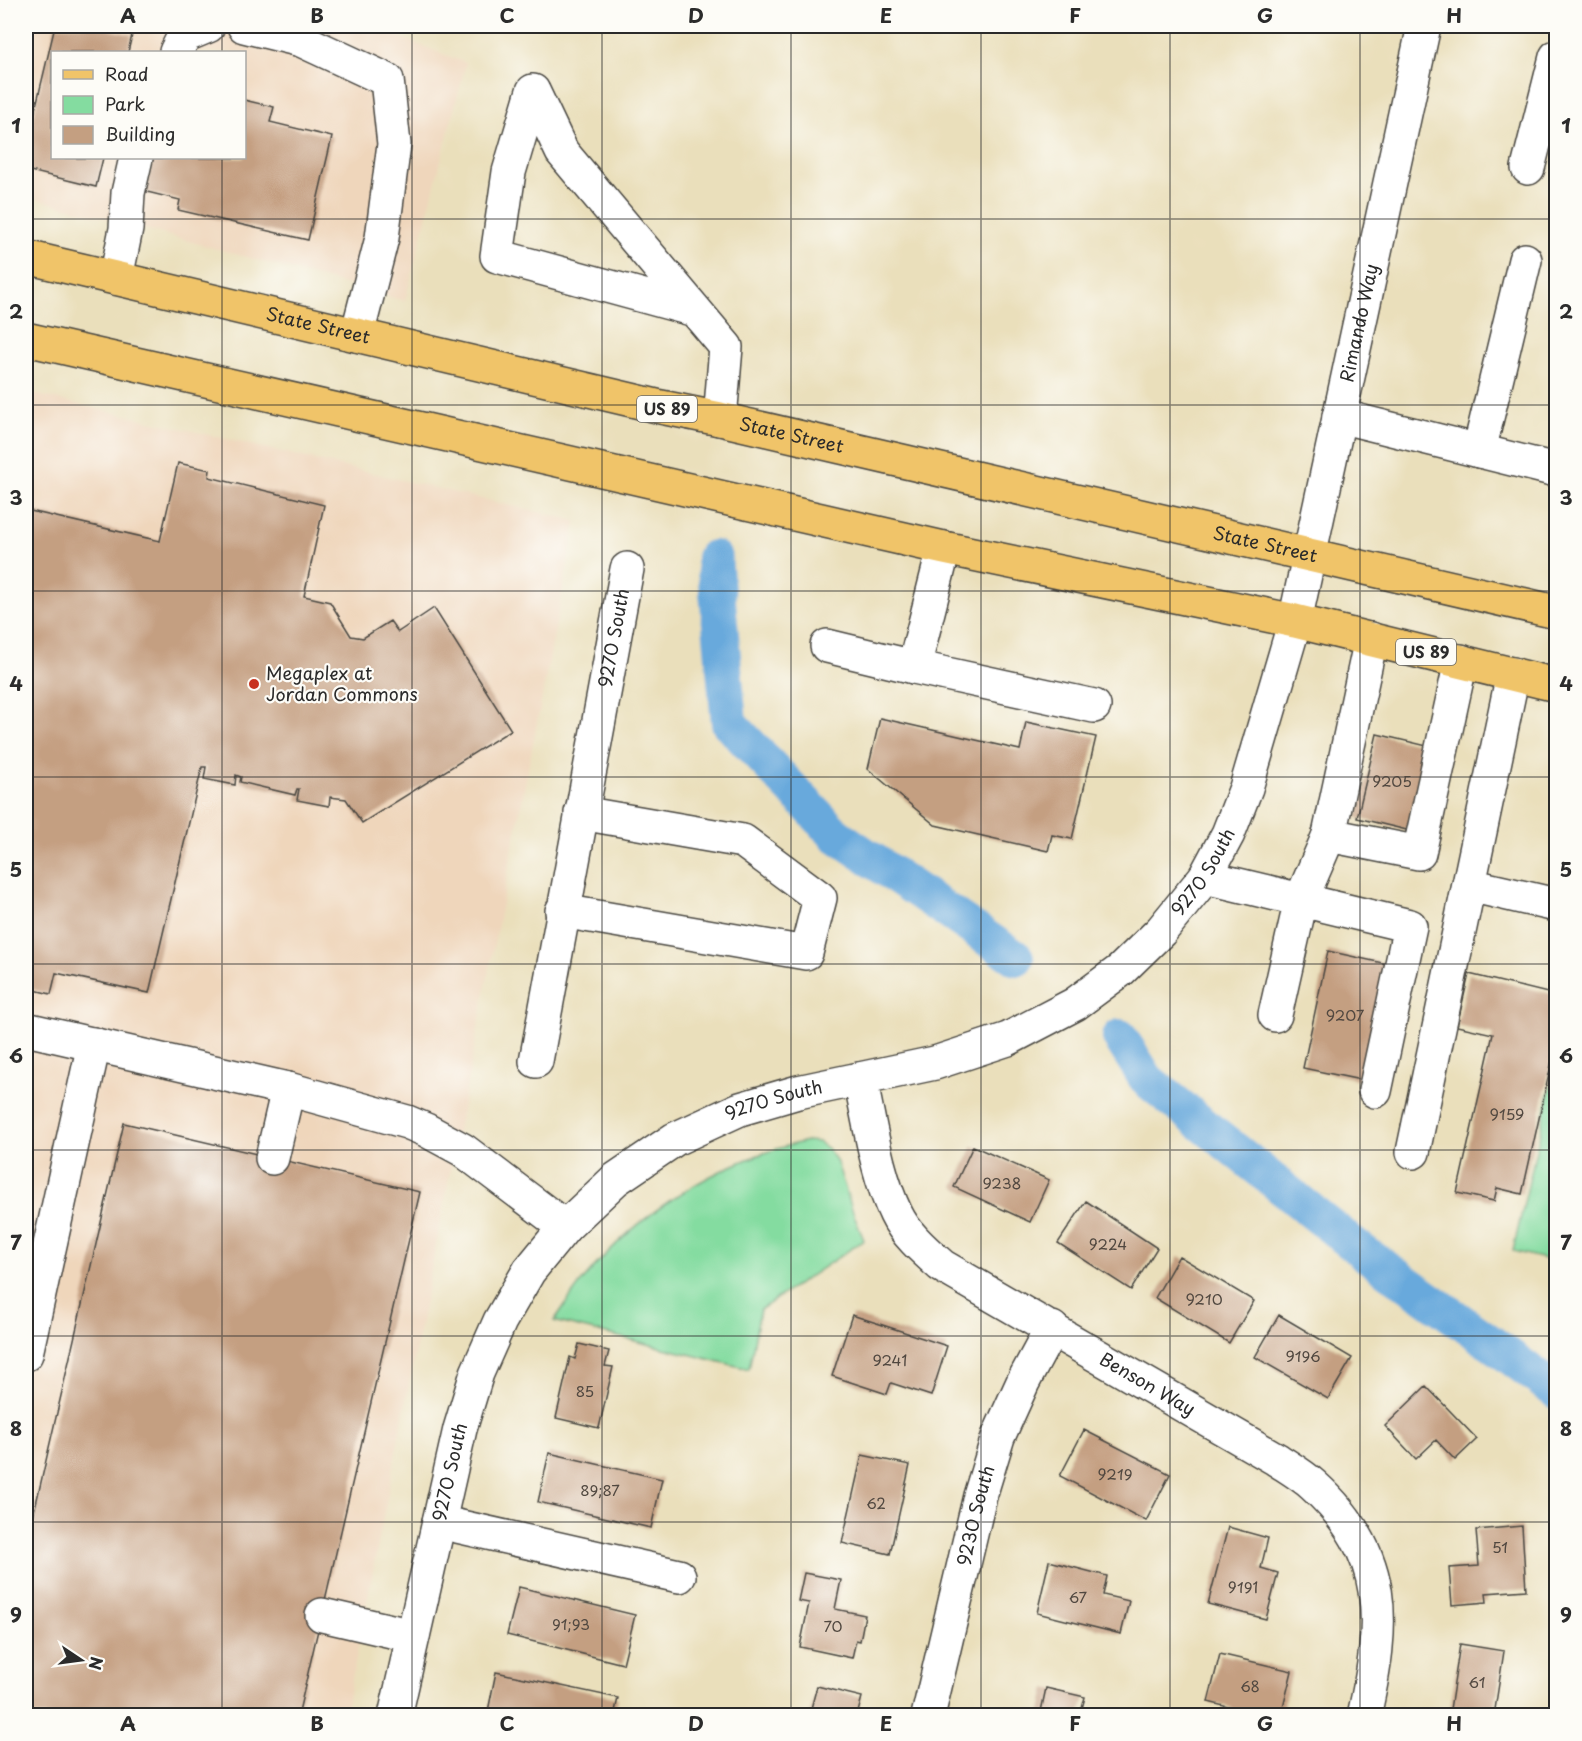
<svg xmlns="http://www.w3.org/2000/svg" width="1582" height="1741" font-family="'Playpen Sans',sans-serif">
	<rect width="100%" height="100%" fill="#fdfcf7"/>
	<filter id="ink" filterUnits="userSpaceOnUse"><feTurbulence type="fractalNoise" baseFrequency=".0167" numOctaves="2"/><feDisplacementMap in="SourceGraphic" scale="12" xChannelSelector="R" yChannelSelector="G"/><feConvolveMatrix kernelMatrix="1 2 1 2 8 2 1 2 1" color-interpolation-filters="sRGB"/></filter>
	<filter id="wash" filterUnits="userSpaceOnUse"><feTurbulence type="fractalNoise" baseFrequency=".008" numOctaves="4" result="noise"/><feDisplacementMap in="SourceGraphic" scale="24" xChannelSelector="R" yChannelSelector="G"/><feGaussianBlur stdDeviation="1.35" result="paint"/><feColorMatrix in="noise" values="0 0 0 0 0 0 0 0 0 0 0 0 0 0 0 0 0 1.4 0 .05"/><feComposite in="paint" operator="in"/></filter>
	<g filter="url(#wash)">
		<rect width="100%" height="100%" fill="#eadfbb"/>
		<path fill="#efd6bb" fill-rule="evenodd" d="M26,26H372L466,63L405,301L26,196ZM52,52H244V158H52Z
			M26,392L576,521L345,1715L26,1716Z"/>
		<path fill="#84dca0" stroke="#588466" stroke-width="1.5" d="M1556,1063V1262L1513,1251Z
			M807,1141L818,1142L828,1149L836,1160L855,1218L864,1240L760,1310L749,1369L554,1321C564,1307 573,1292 584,1279C641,1210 720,1160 807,1141Z"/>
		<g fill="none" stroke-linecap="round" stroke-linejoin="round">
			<path stroke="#68a9dc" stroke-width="36" d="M714,558L729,723L836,835L1016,958
				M1120,1037L1147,1080L1363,1252L1501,1350L1556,1391"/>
		</g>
		<g id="blocks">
			<path fill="#c49f81" d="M55,26H93L132,35L128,52H52V158H103L96,187L26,170V148Z
				M244,100L274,107L270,122L332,137L308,240L178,210L180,200L139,190L147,158H244Z
				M178,463L210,470L209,477L324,505L304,596L330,602L351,636L363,638L390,621L398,632L434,608L511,730L362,823L346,799L330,797L329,806L297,800L299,789H297L295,795L240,782L241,777L236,775L235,785L204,779L206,767H202L149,993L56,973L51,994L26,988V510L160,541Z
				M880,718L1020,750L1026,722L1096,737L1072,839L1052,835L1048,851L935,825L868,769Z
				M1377,734L1427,746L1407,830L1357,818Z
				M1328,951L1387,964L1361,1080L1303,1068Z
				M1469,974L1556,995V1043L1522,1194L1497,1188L1494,1201L1457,1193L1493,1034L1457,1026Z
				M124,1123L420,1192L298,1716H26V1547Z
				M973,1146L1049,1180L1030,1222L954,1187Z
				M1086,1201L1157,1248L1131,1290L1058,1243Z
				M1179,1256L1254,1301L1229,1343L1155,1298Z
				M852,1315L947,1346L931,1396L891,1383L887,1394L832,1376Z
				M1279,1315L1352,1358L1328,1399L1255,1357Z
				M579,1344L609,1351L605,1366L613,1367L599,1428L556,1418L570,1357L575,1359Z
				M1426,1386L1477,1439L1455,1460L1436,1440L1416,1459L1385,1426Z
				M1084,1430L1170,1474L1146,1521L1060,1476Z
				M549,1453L662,1479L651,1528L538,1502Z
				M862,1455L910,1465L890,1554L842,1543Z
				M1522,1526L1526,1590L1486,1593L1487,1602L1452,1605L1449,1568L1479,1566L1476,1530Z
				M1228,1527L1268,1538L1261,1568L1278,1573L1266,1619L1208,1604Z
				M1049,1561L1107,1576L1103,1595L1129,1601L1121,1634L1037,1613Z
				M804,1573L841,1580L835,1609L865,1615L860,1641L856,1640L852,1658L800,1647L809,1603L798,1601Z
				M519,1587L635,1615L623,1664L507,1635Z
				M1460,1644L1504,1651L1494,1716H1449Z
				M1220,1654L1292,1671L1281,1716H1230L1232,1708L1208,1702Z
				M496,1672L618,1698L614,1716H487Z
				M817,1686L862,1697L857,1716H809Z
				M1046,1688L1085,1697L1080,1716H1040Z"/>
		</g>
	</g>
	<g filter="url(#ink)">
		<use href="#blocks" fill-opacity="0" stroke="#484641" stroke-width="1.5"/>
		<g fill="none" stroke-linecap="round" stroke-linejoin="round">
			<defs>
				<g id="minor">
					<path d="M244,26L301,40L387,80L394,144L382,238L357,335"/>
					<path d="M176,52L184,36L208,26"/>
					<path d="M1528,168L1556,57"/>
					<path d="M116,278L126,229L128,193L136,158"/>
					<path d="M695,310L497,256L509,172L533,91L562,152L726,347L720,419"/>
					<path d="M1339,416L1556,470"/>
					<path d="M1479,451L1525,260"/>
					<path d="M944,548L914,667L1094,706"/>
					<path d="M1371,639L1329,835L1419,853L1461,661"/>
					<path d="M827,646L914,667"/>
					<path d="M1205,877L1410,926L1375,1091"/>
					<path d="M1469,885L1556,905"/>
					<path d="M562,911L806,953L820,898L743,841L581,813"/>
					<path d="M1275,1015L1301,900L1329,835"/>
					<path d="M26,1029L288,1089L407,1122L426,1130L463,1150L565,1227"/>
					<path id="s1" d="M536,1061L627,569"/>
					<path id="s2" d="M860,1079C870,1123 876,1173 896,1214C906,1235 925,1251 942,1266L1276,1459C1288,1467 1302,1475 1313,1485C1390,1554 1385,1623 1364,1716"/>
					<path d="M1413,1152L1513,674"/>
					<path d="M272,1158L288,1089"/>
					<path d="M26,1354L94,1044"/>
					<path d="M439,1522L679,1576"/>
					<path d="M322,1615L413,1636"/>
					<path id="s3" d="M395,1716L460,1429L477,1373L500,1321L529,1271L565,1227L616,1179L675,1139L740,1109L798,1092L935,1063L1008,1039L1075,1004L1121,970L1161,931L1205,877L1228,834L1246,788L1295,621L1424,26"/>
					<path id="s4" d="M928,1716L980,1496L998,1437L1023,1382L1052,1328"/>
				</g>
				<g id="major">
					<path id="s5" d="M26,257L661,407L720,419L1556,612"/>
					<path d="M26,339L944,548L1295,621L1556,685"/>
				</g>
			</defs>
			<use href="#minor" stroke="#484641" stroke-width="36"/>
			<use href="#major" stroke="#484641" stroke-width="36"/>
			<use href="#minor" stroke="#fff" stroke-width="33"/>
			<use href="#major" stroke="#f0c469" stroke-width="33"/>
		</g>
	</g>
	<path fill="none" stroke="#2b2b2b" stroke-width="1.5" stroke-opacity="0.55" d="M222,26V52M412,26V1716M602,26V1716M791,26V1716M981,26V1716M1170,26V1716M1360,26V1716M222,158V1716M26,219H1556M26,405H1556M26,591H1556M26,777H1556M26,964H1556M26,1150H1556M26,1336H1556M26,1522H1556"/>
	<circle fill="#c8321e" stroke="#fdfcf7" stroke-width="2" cx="254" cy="684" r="6"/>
	<g text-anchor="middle" stroke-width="4.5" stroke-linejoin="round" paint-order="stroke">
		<g font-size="15" fill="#514840">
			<text x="1392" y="787">9205</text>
			<text x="1345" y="1021">9207</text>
			<text x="1507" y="1120">9159</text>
			<text x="1002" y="1189">9238</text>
			<text x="1108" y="1250">9224</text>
			<text x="1204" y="1305">9210</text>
			<text x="1303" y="1362">9196</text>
			<text x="890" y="1366">9241</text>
			<text x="585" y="1397">85</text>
			<text x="1115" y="1480">9219</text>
			<text x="600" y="1496">89;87</text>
			<text x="876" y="1509">62</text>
			<text x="1500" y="1553">51</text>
			<text x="1243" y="1593">9191</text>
			<text x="1078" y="1603">67</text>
			<text x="571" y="1630">91;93</text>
			<text x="833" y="1632">70</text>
			<text x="1477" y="1688">61</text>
			<text x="1250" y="1692">68</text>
		</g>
		<g fill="#fdfcf7" stroke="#6a6a68" stroke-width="1.5">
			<rect x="637" y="396" width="60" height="26" rx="4.5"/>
			<rect x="1396" y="639" width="60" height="26" rx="4.5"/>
		</g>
		<g font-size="16" font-weight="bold" fill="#2b2b2b">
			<text x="667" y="415">US 89</text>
			<text x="1426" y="658">US 89</text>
		</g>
		<g font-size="18" fill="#2b2b2b" stroke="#fdfcf7">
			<text dy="6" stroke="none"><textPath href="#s3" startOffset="1850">Rimando Way</textPath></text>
			<text dy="6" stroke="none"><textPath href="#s5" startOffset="300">State Street</textPath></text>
			<text dy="6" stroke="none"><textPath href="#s5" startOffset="786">State Street</textPath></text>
			<text dy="6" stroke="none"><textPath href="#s5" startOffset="1272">State Street</textPath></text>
			<text dy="6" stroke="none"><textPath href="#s1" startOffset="430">9270 South</textPath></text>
			<text dy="6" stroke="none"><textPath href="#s3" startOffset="1276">9270 South</textPath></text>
			<text dy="6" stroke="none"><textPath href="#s3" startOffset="772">9270 South</textPath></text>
			<text dy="6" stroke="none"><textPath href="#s2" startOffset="447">Benson Way</textPath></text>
			<text dy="6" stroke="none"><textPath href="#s3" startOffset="250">9270 South</textPath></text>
			<text dy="6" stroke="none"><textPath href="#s4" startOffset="206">9230 South</textPath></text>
		</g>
		<g font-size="18" fill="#2b2b2b" stroke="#fdfcf7" text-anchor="start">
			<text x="266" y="680">Megaplex at<tspan x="266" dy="21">Jordan Commons</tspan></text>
		</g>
	</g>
	<rect width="1582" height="1741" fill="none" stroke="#fdfcf7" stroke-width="66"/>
	<rect x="51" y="51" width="195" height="108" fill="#fdfcf7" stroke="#a9a8a5" stroke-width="1.5"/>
	<rect x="63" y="70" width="30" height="9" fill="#f0c469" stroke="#a9a8a5" stroke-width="1.5"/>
	<text x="105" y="81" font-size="18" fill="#2b2b2b">Road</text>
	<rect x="63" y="96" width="30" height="18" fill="#84dca0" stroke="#a9a8a5" stroke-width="1.5"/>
	<text x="105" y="111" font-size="18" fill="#2b2b2b">Park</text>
	<rect x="63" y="126" width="30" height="18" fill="#c49f81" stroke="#a9a8a5" stroke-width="1.5"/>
	<text x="105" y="141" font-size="18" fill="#2b2b2b">Building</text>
	<g transform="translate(81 1660) rotate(103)" stroke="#fdfcf7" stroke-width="4.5" paint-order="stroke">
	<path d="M0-4.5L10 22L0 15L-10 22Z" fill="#2b2b2b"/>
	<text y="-9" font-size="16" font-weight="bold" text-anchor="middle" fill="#2b2b2b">N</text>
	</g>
	<rect x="33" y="33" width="1516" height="1675" fill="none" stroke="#2b2b2b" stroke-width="2"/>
	<g font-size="20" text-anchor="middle" font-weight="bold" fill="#2b2b2b">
		<text x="128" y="23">A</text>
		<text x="317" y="23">B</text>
		<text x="507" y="23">C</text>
		<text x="696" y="23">D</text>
		<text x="886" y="23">E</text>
		<text x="1075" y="23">F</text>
		<text x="1265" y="23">G</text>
		<text x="1454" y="23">H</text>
		<text x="16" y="133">1</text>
		<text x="1566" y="133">1</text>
		<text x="16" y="319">2</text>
		<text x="1566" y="319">2</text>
		<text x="16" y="505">3</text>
		<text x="1566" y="505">3</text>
		<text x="16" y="691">4</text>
		<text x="1566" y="691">4</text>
		<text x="16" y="877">5</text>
		<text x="1566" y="877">5</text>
		<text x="16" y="1063">6</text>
		<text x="1566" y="1063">6</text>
		<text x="16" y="1250">7</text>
		<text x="1566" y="1250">7</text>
		<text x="16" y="1436">8</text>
		<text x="1566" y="1436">8</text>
		<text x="16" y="1622">9</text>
		<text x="1566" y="1622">9</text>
		<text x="128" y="1731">A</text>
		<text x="317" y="1731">B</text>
		<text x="507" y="1731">C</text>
		<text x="696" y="1731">D</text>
		<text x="886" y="1731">E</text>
		<text x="1075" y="1731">F</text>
		<text x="1265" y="1731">G</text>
		<text x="1454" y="1731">H</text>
	</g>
</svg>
